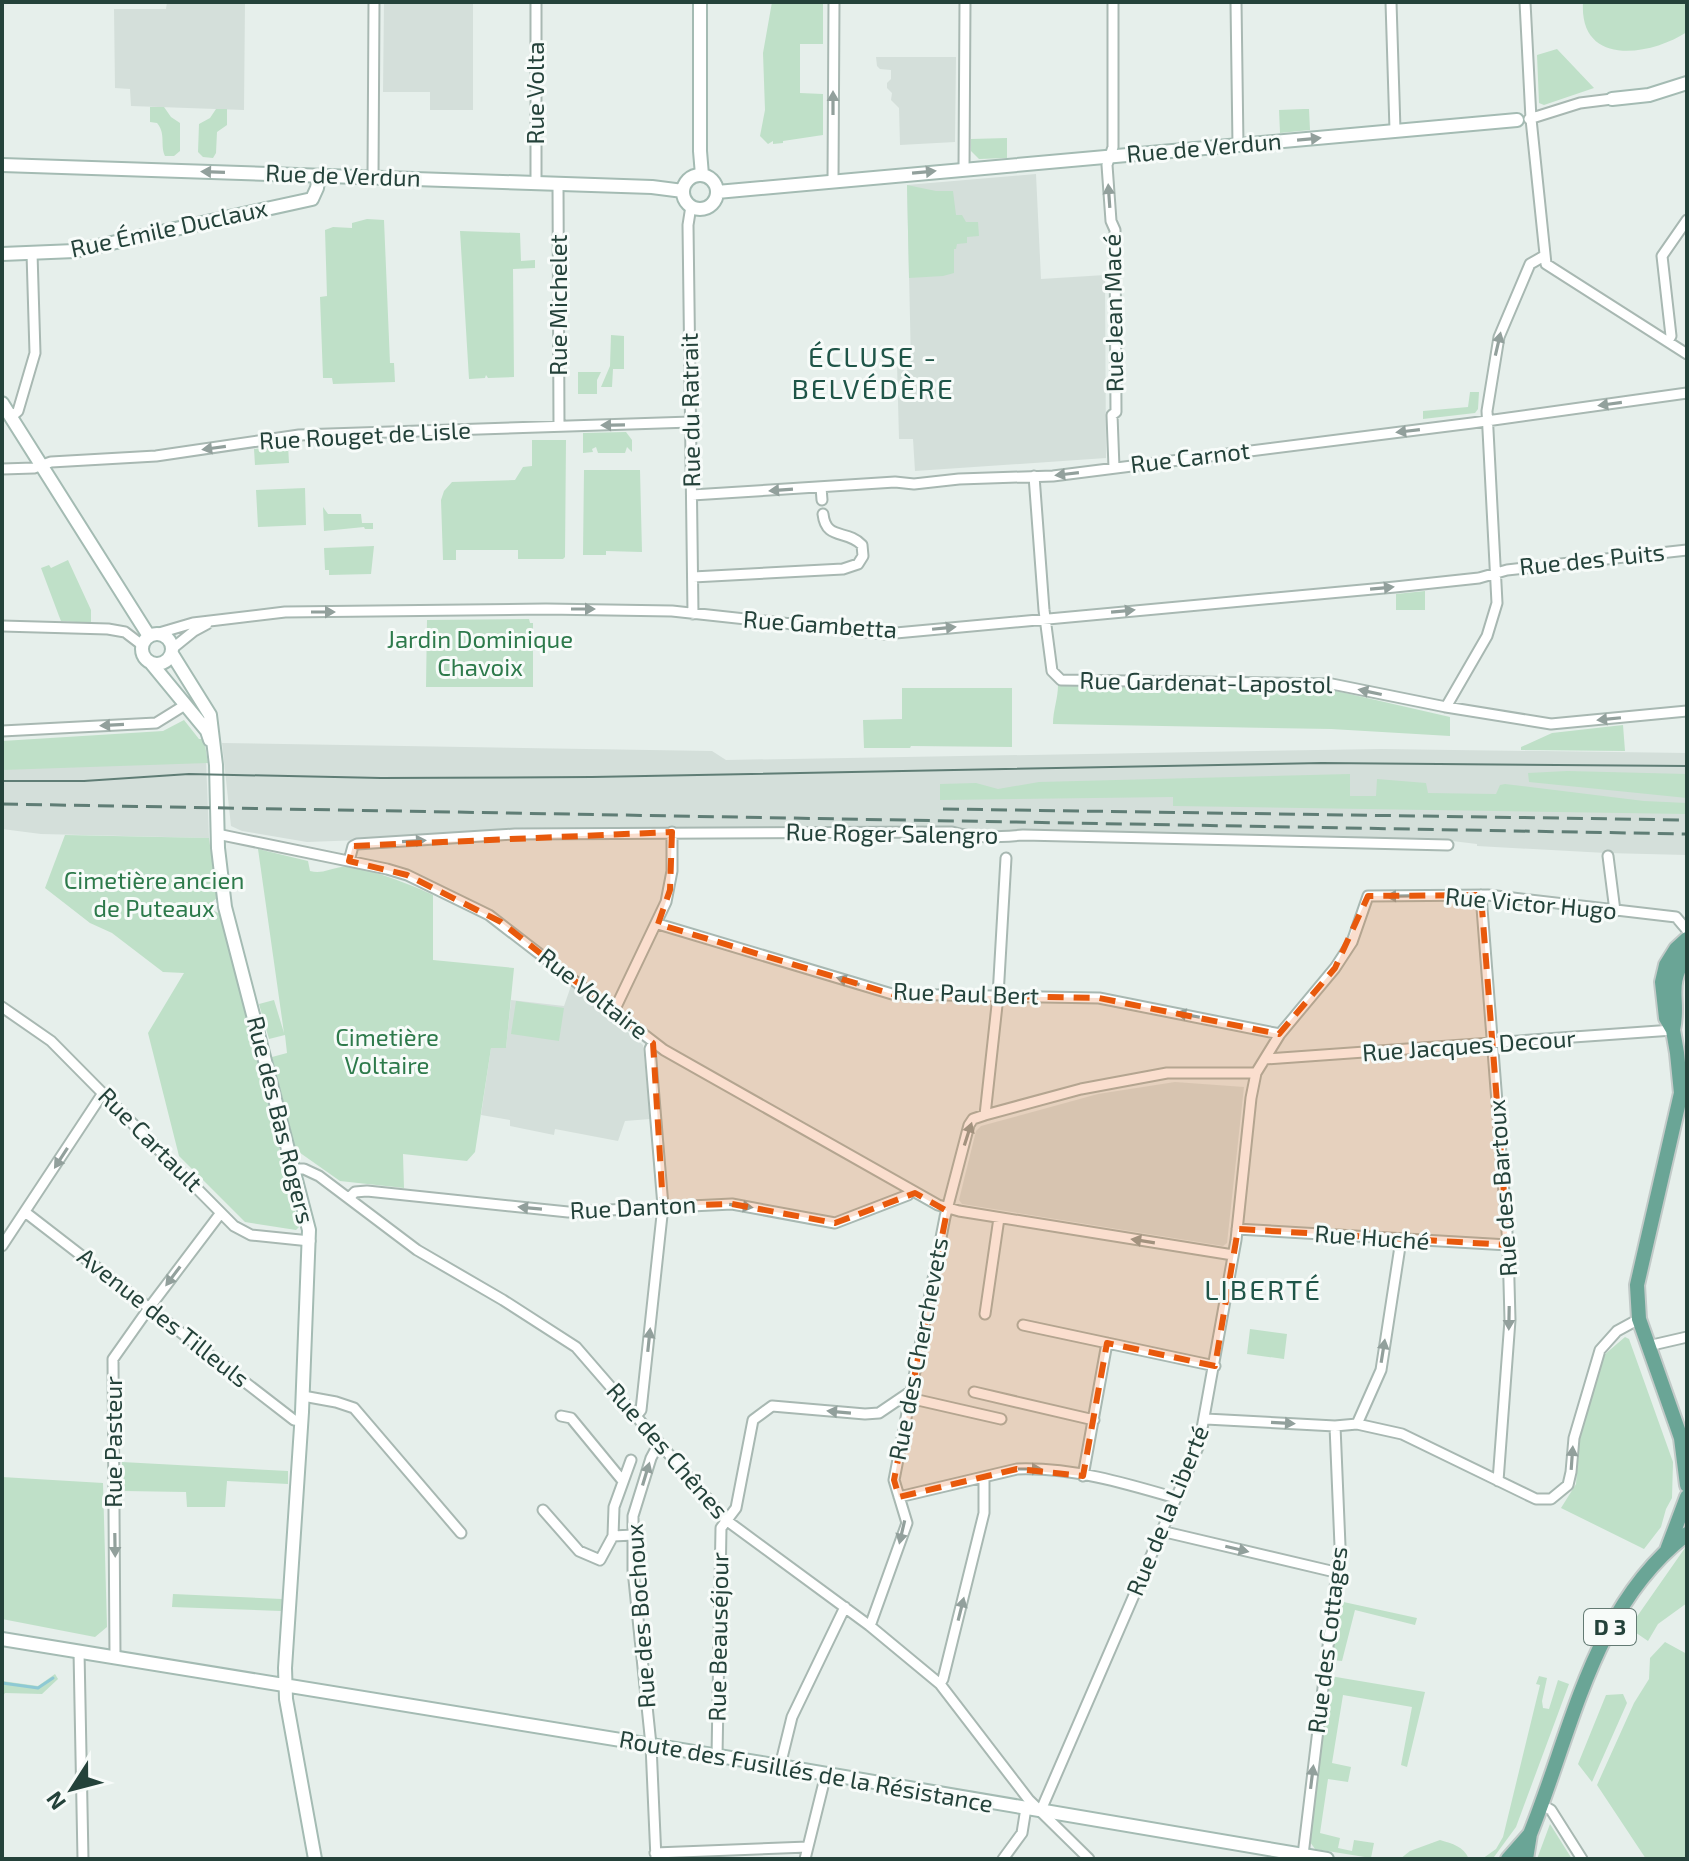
<svg xmlns="http://www.w3.org/2000/svg" width="1689" height="1861" font-family="'Exo 2',sans-serif">
	<rect width="100%" height="100%" fill="#e6efeb"/>
	<path fill="#d4dfda" d="M167,2H245L244,110L131,106L130,89L115,88L114,9H166Z
		M384,2H473V110H430V92H383Z
		M876,57H956L955,142L900,145L899,108L891,100L892,93L887,88V83L891,79V70L880,69L877,66Z
		M1036,174L1041,279L1105,275L1106,458L915,471L913,439H899L897,363H911L907,185Z
		M2,741L206,759L209,838L41,834L2,829Z
		M222,743L712,751L726,760L1381,749L1687,753V855L1606,853L1477,846V844L1452,841L1245,839L1078,832L922,830L685,828L307,842L242,831L231,826Z
		M571,986L643,1045L650,1119L625,1121L618,1141L555,1129L554,1135L510,1126V1120L481,1115L491,1048H506L511,1000L564,1006Z
		M1175,1082L1244,1087L1227,1243L1223,1246L962,1204L959,1200L976,1131L981,1126L1098,1094Z"/>
	<path fill="#bfe0c8" d="M772,2H823V44H800V93L823,94V135L783,141V143L773,144V141L768,144L760,136L765,110L763,53Z
		M1583,2H1687V32C1650,56 1579,67 1583,2Z
		M1557,49L1594,88L1544,105L1539,103L1537,55Z
		M150,107H164L171,117L180,123V151L174,156H165C160,146 166,133 157,123L150,122Z
		M216,109H227V125L217,132L216,153L213,158L203,157L198,152L199,124L210,118Z
		M1304,109H1309L1310,130L1280,133L1279,110Z
		M1007,138V158L979,159L971,151V139Z
		M907,185L936,191H953L956,215H962L966,222H978L979,236L967,237V243L957,244L956,249H954V273L943,276L909,278Z
		M367,219L384,220L390,363H394L395,382L333,384L332,378H323L320,297L327,296L325,230L333,227L352,228V223Z
		M460,231L520,233L521,261L535,260V268L513,269L514,377L488,378L486,375L485,378L469,379Z
		M611,335L624,336V369H613L612,387H601L610,366Z
		M578,372H601L597,380V394H578Z
		M1470,392H1479L1478,409L1475,413L1423,419V411L1468,407Z
		M626,432L632,440V452L627,447L625,453H598L596,447L592,449L593,452L583,453V433Z
		M532,440H566L565,557L563,559H518V550H456V560H443L441,500L444,491L452,482L515,480L523,467L532,466Z
		M288,445L289,463L255,465L254,449Z
		M584,470H640L642,552L606,551V555H583Z
		M305,488L306,525L258,527L256,490Z
		M323,507L328,514H361L362,523H373V529H365L364,527L324,531Z
		M374,546L371,574L329,575V570H325L324,548Z
		M68,560L91,610V623L61,621L59,616L41,568L49,565L51,568Z
		M1425,591V610H1396V594Z
		M529,619L530,623H533V687H426L427,620Z
		M1058,685L1332,690L1450,717V736L1331,729L1053,724C1053,710 1058,699 1058,685Z
		M902,688H1012V747L911,746L910,748H864L863,720L902,719Z
		M184,720L199,739H204L208,763L2,770V741L163,731Z
		M1623,725L1625,751L1521,750V747L1552,733Z
		M1567,771L1687,774V798L1529,782L1528,773Z
		M1350,774V796H1376L1377,779L1426,783L1428,793L1496,794L1500,785L1505,784L1644,801L1687,803V814L1173,806V797L940,800V784L976,783L998,789L1039,782Z
		M65,835L209,838L217,898L212,902L211,909L220,914L299,1227L296,1230L245,1222L179,1156L148,1033L184,973L163,972L112,933L90,923L45,888Z
		M258,849L308,861L310,871C322,874 329,869 341,867C359,864 415,886 433,895V960L514,968L506,1048H491L475,1152L467,1161L403,1154L404,1188L340,1181L296,1150L272,1057L287,1053L285,1035L269,1039L259,1004L274,1000L284,1033Z
		M516,1001L564,1008L559,1041L511,1034Z
		M1250,1329L1287,1334L1284,1359L1247,1354Z
		M1625,1337L1629,1339L1673,1462L1672,1498L1666,1509L1661,1527L1644,1549L1561,1508L1576,1484L1579,1439L1604,1355Z
		M122,1462L288,1471V1484L227,1481L225,1507H187L186,1492L123,1491Z
		M2,1477L103,1483L107,1627L95,1637L2,1619Z
		M1687,1545V1603L1658,1624L1648,1641L1629,1628Z
		M173,1594L282,1599L281,1611L172,1607Z
		M1339,1601L1417,1618L1415,1625L1355,1610L1342,1661L1332,1660Z
		M1665,1642L1687,1654V1859H1646L1597,1785L1634,1703L1649,1679L1650,1658Z
		M55,1674L58,1679L42,1694L5,1693L2,1697V1681L38,1686Z
		M1330,1676L1425,1692L1407,1767L1401,1765L1412,1707L1343,1695L1332,1763L1351,1767L1348,1782L1328,1779L1320,1833L1340,1838L1338,1848L1352,1851L1354,1840L1374,1843L1371,1858L1315,1849L1310,1842Z
		M1539,1676L1547,1678L1542,1701L1543,1708L1549,1709L1558,1680L1569,1684L1516,1827L1494,1857L1482,1859L1496,1849L1503,1837L1540,1685L1536,1684Z
		M1623,1694L1627,1703L1592,1782L1578,1764L1606,1695Z
		M1550,1824L1572,1859H1537Z
		M1440,1840C1453,1844 1463,1846 1469,1859H1400L1410,1851Z"/>
	<g fill="none" stroke-linecap="round" stroke-linejoin="round">
		<path stroke="#8ec9d4" stroke-width="3" d="M2,1683L38,1688L53,1678"/>
		<defs>
			<path id="street" d="M536,2V184
				M1113,2V147L1107,165L1111,221L1115,230L1116,412L1112,415L1114,468
				M1236,2L1238,146
				M1391,2L1395,130
				M1525,2L1531,119L1546,264L1687,354
				M1529,119L1580,103L1612,99
				M964,169L965,2
				M373,177L374,2
				M833,181L834,2
				M558,184L559,426
				M691,206L688,225L693,614
				M1668,341L1671,336L1662,256L1687,220
				M11,417L18,411L35,353L32,253
				M2,469L34,468L51,462L156,456L299,435L691,422
				M1034,476L1044,610L1052,671L1061,680L1332,684L1446,707L1551,724L1687,711
				M821,487L822,500
				M692,495L895,482L914,484L959,479L1053,476L1472,423L1687,393
				M693,577L843,569L858,564L863,556L862,545C847,529 826,541 823,514
				M2,626L108,629L125,632L142,645
				M159,633L193,623L285,612L546,609L672,611L885,634L1395,587L1479,578L1507,570L1687,550
				M173,648L194,631L207,624
				M1446,707L1487,636L1497,603L1487,411L1499,337L1530,264L1544,256
				M2,731L156,723L185,705
				M217,834L387,869L407,875L489,915L664,1050L938,1205L959,1211L1233,1255
				M1608,856L1615,911
				M349,861L353,846L357,844L515,834L952,832C975,839 999,837 1023,835L1448,845
				M1481,895L1508,1245L1510,1320L1498,1481
				M658,924L892,994L1099,998L1280,1034
				M2,1007L51,1041L234,1226L251,1235L310,1241
				M614,1011L666,902L672,871V832
				M1265,1059L1673,1030
				M985,1115L998,996L1006,858
				M294,1169H304L319,1176L417,1250L503,1300L576,1347L726,1520L870,1626L940,1684L1029,1800L1089,1859
				M349,1198L355,1192L367,1191L568,1212L732,1204L835,1223L908,1195L911,1190
				M25,1212L294,1420L301,1421
				M1237,1229L1508,1245
				M2,1246L103,1093
				M985,1314L999,1218
				M1023,1325L1215,1366
				M1648,1346L1687,1337
				M974,1392L1094,1420
				M303,1396L336,1402L354,1408L461,1533
				M909,1398L1001,1419
				M561,1416L571,1418L622,1480
				M636,1416L641,1410L663,1206L650,1049L653,1043
				M1206,1419L1335,1426L1357,1424L1402,1434L1536,1499H1551L1568,1485L1571,1472L1574,1438L1600,1350L1617,1331L1639,1319
				M1357,1424L1381,1370L1401,1240
				M1083,1476L1107,1343
				M899,1497L1017,1469C1071,1467 1125,1483 1176,1498
				M543,1510L579,1551L600,1560L613,1536L633,1535
				M1161,1531L1335,1572
				M613,1536L614,1507L631,1460
				M870,1626L907,1523L894,1480L945,1217L969,1125L973,1119L985,1115L1081,1089L1167,1073H1256
				M79,1651L83,1859
				M115,1657L113,1359L149,1308L220,1214
				M940,1684L943,1679L984,1513V1478
				M717,1756L721,1528L736,1508L753,1420L772,1406L865,1414L879,1413L910,1392
				M780,1766L792,1717L845,1607
				M1542,1805L1551,1810L1582,1859
				M1041,1810L1199,1445L1236,1240L1251,1098L1256,1073L1280,1034L1335,968L1352,942L1368,896L1488,895L1676,917L1687,930
				M655,1853L808,1847
				M1303,1855L1340,1546L1335,1426
				M656,1859L651,1745L633,1570V1516L651,1458L659,1443
				M805,1859L826,1774
				M1003,1859L1022,1833L1026,1808"/>
			<path id="secondary" d="M700,2V151L702,175
				M1612,99L1649,95L1687,83
				M2,165L652,187L683,191
				M683 192a17 17 0 1 1 34 0a17 17 0 1 1-34 0Z
				M717,192L1517,120
				M2,254L75,251L312,199L317,188L319,176
				M2,403L149,636
				M142 649a15 15 0 1 1 30 0a15 15 0 1 1-30 0Z
				M172,654L210,715L216,765L218,848L225,907L309,1230L302,1412L285,1668L286,1699L315,1859
				M151,663L207,731L210,740
				M2,1639L780,1766L1327,1859"/>
			<path id="primary" d="M1687,939L1676,949L1666,965L1662,982L1666,1018L1673,1030L1677,1053L1681,1093L1637,1285L1639,1319L1681,1438L1687,1485
				M1673,1030C1680,999 1665,986 1687,955
				M1667,1550L1687,1497
				M1508,1859L1530,1834C1572,1731 1593,1605 1687,1534
				M1526,1859L1530,1834"/>
		</defs>
		<use href="#street" stroke="#a8b8b2" stroke-width="13"/>
		<use href="#secondary" stroke="#a4bbb3" stroke-width="16"/>
		<use href="#primary" stroke="#c2cac8" stroke-width="18"/>
		<use href="#street" stroke="#fff" stroke-width="9"/>
		<use href="#secondary" stroke="#fff" stroke-width="12"/>
		<use href="#primary" stroke="#6aa596" stroke-width="14"/>
		<path stroke="#5f7d75" stroke-width="2" d="M2,781H84L189,774L381,778L592,777L1322,763L1687,766"/>
		<path stroke="#5f7d75" stroke-width="3" stroke-dasharray="16 8" stroke-linecap="butt" d="M2,804L1687,834
			M943,809L1687,820"/>
	</g>
	<defs><path id="oneway-solid" d="M-6-.8H1V-3.2L6.5 0L1 3.2V.8H-6Z" transform="scale(2)"/></defs>
	<g fill="#92a09c">
		<use href="#oneway-solid" transform="translate(833 103) rotate(-90)"/>
		<use href="#oneway-solid" transform="translate(1309 139) rotate(-5)"/>
		<use href="#oneway-solid" transform="translate(213 172) rotate(-178)"/>
		<use href="#oneway-solid" transform="translate(924 172) rotate(-5)"/>
		<use href="#oneway-solid" transform="translate(1109 196) rotate(-94)"/>
		<use href="#oneway-solid" transform="translate(1498 344) rotate(-77)"/>
		<use href="#oneway-solid" transform="translate(1610 404) rotate(172)"/>
		<use href="#oneway-solid" transform="translate(613 425) rotate(179)"/>
		<use href="#oneway-solid" transform="translate(1408 431) rotate(173)"/>
		<use href="#oneway-solid" transform="translate(214 448) rotate(172)"/>
		<use href="#oneway-solid" transform="translate(1067 474) rotate(173)"/>
		<use href="#oneway-solid" transform="translate(781 490) rotate(176)"/>
		<use href="#oneway-solid" transform="translate(1382 588) rotate(-5)"/>
		<use href="#oneway-solid" transform="translate(583 609)"/>
		<use href="#oneway-solid" transform="translate(1123 611) rotate(-5)"/>
		<use href="#oneway-solid" transform="translate(323 612)"/>
		<use href="#oneway-solid" transform="translate(944 628) rotate(-6)"/>
		<use href="#oneway-solid" transform="translate(1370 692) rotate(-168)"/>
		<use href="#oneway-solid" transform="translate(1609 719) rotate(174)"/>
		<use href="#oneway-solid" transform="translate(112 725) rotate(177)"/>
		<use href="#oneway-solid" transform="translate(414 841) rotate(-3)"/>
		<use href="#oneway-solid" transform="translate(1398 896) rotate(179)"/>
		<use href="#oneway-solid" transform="translate(848 981) rotate(-163)"/>
		<use href="#oneway-solid" transform="translate(1188 1015) rotate(-169)"/>
		<use href="#oneway-solid" transform="translate(968 1134) rotate(-72)"/>
		<use href="#oneway-solid" transform="translate(61 1158) rotate(123)"/>
		<use href="#oneway-solid" transform="translate(741 1206) rotate(8)"/>
		<use href="#oneway-solid" transform="translate(530 1208) rotate(-175)"/>
		<use href="#oneway-solid" transform="translate(1143 1241) rotate(-171)"/>
		<use href="#oneway-solid" transform="translate(173 1276) rotate(127)"/>
		<use href="#oneway-solid" transform="translate(1509 1318) rotate(91)"/>
		<use href="#oneway-solid" transform="translate(649 1340) rotate(-84)"/>
		<use href="#oneway-solid" transform="translate(1383 1351) rotate(-81)"/>
		<use href="#oneway-solid" transform="translate(839 1412) rotate(-175)"/>
		<use href="#oneway-solid" transform="translate(1283 1423) rotate(3)"/>
		<use href="#oneway-solid" transform="translate(1572 1458) rotate(-86)"/>
		<use href="#oneway-solid" transform="translate(1030 1469)"/>
		<use href="#oneway-solid" transform="translate(646 1474) rotate(-73)"/>
		<use href="#oneway-solid" transform="translate(902 1532) rotate(103)"/>
		<use href="#oneway-solid" transform="translate(115 1545) rotate(89)"/>
		<use href="#oneway-solid" transform="translate(1237 1549) rotate(13)"/>
		<use href="#oneway-solid" transform="translate(961 1609) rotate(-76)"/>
		<use href="#oneway-solid" transform="translate(1312 1777) rotate(-83)"/>
	</g>
	<path fill="#e8590c" fill-opacity="0.2" stroke="#e8590c" stroke-width="6" stroke-dasharray="16 10" stroke-linejoin="round" d="M672,832L670,890L658,924L892,994L1099,998L1279,1034L1335,968L1368,896L1481,895L1508,1245L1238,1229L1215,1366L1107,1343L1083,1476L1017,1469L899,1497L894,1480L947,1211L915,1193L835,1223L732,1204L663,1206L653,1043L501,922L407,875L349,861L353,846Z"/>
	<g text-anchor="middle" stroke-width="6" stroke-linejoin="round" paint-order="stroke">
		<rect fill="#f7fbf9" stroke="#637a73" stroke-width="2" x="1584" y="1609" width="52" height="36" rx="6"/>
		<g font-size="22" font-weight="bold" fill="#24423a">
			<text x="1610" y="1635">D 3</text>
		</g>
		<g font-size="24" fill="#24423a" stroke="#f7fbf9">
			<text transform="translate(536 93) rotate(-90)" y="8">Rue Volta</text>
			<text transform="translate(1204 148) rotate(-5)" y="8">Rue de Verdun</text>
			<text transform="translate(343 176) rotate(2)" y="8">Rue de Verdun</text>
			<text transform="translate(169 229) rotate(-12)" y="8">Rue Émile Duclaux</text>
			<text transform="translate(559 305) rotate(-90)" y="8">Rue Michelet</text>
			<text transform="translate(1114 313) rotate(-91)" y="8">Rue Jean Macé</text>
			<text transform="translate(691 410) rotate(-91)" y="8">Rue du Ratrait</text>
			<text transform="translate(365 436) rotate(-3)" y="8">Rue Rouget de Lisle</text>
			<text transform="translate(1190 458) rotate(-7)" y="8">Rue Carnot</text>
			<text transform="translate(1592 560) rotate(-6)" y="8">Rue des Puits</text>
			<text transform="translate(820 625) rotate(4)" y="8">Rue Gambetta</text>
			<text transform="translate(1206 683) rotate(1)" y="8">Rue Gardenat-Lapostol</text>
			<text transform="translate(892 834) rotate(1)" y="8">Rue Roger Salengro</text>
			<text transform="translate(1531 904) rotate(5)" y="8">Rue Victor Hugo</text>
			<text transform="translate(593 994) rotate(38)" y="8">Rue Voltaire</text>
			<text transform="translate(966 994) rotate(2)" y="8">Rue Paul Bert</text>
			<text transform="translate(1469 1046) rotate(-4)" y="8">Rue Jacques Decour</text>
			<text transform="translate(280 1120) rotate(76)" y="8">Rue des Bas Rogers</text>
			<text transform="translate(150 1140) rotate(45)" y="8">Rue Cartault</text>
			<text transform="translate(1503 1188) rotate(-94)" y="8">Rue des Bartoux</text>
			<text transform="translate(633 1208) rotate(-3)" y="8">Rue Danton</text>
			<text transform="translate(1372 1238) rotate(4)" y="8">Rue Huché</text>
			<text transform="translate(163 1318) rotate(38)" y="8">Avenue des Tilleuls</text>
			<text transform="translate(919 1349) rotate(-79)" y="8">Rue des Cherchevets</text>
			<text transform="translate(114 1442) rotate(-90)" y="8">Rue Pasteur</text>
			<text transform="translate(667 1451) rotate(49)" y="8">Rue des Chênes</text>
			<text transform="translate(1168 1511) rotate(-68)" y="8">Rue de la Liberté</text>
			<text transform="translate(641 1616) rotate(-94)" y="8">Rue des Bochoux</text>
			<text transform="translate(719 1637) rotate(-89)" y="8">Rue Beauséjour</text>
			<text transform="translate(1328 1640) rotate(-83)" y="8">Rue des Cottages</text>
			<text transform="translate(806 1772) rotate(10)" y="8">Route des Fusillés de la Résistance</text>
		</g>
		<g font-size="24" fill="#2d7a4b" stroke="#f7fbf9">
			<text x="480" y="648">Jardin Dominique<tspan x="480" dy="28">Chavoix</tspan></text>
			<text x="154" y="889">Cimetière ancien<tspan x="154" dy="28">de Puteaux</tspan></text>
			<text x="387" y="1046">Cimetière<tspan x="387" dy="28">Voltaire</tspan></text>
		</g>
		<g font-size="28" letter-spacing="2" fill="#1f5548" stroke="#f7fbf9">
			<text x="873" y="367">ÉCLUSE -<tspan x="873" dy="32">BELVÉDÈRE</tspan></text>
			<text x="1263" y="1300">LIBERTÉ</text>
		</g>
	</g>
	<rect width="1689" height="1861" fill="none" stroke="#24423a" stroke-width="8"/>
	<g transform="translate(72 1789) rotate(234)" stroke="#f7fbf9" stroke-width="6" paint-order="stroke">
	<path d="M0-6L14 30L0 20L-14 30Z" fill="#24423a"/>
	<text y="-12" font-size="22" font-weight="bold" text-anchor="middle" fill="#24423a">N</text>
	</g>
</svg>
